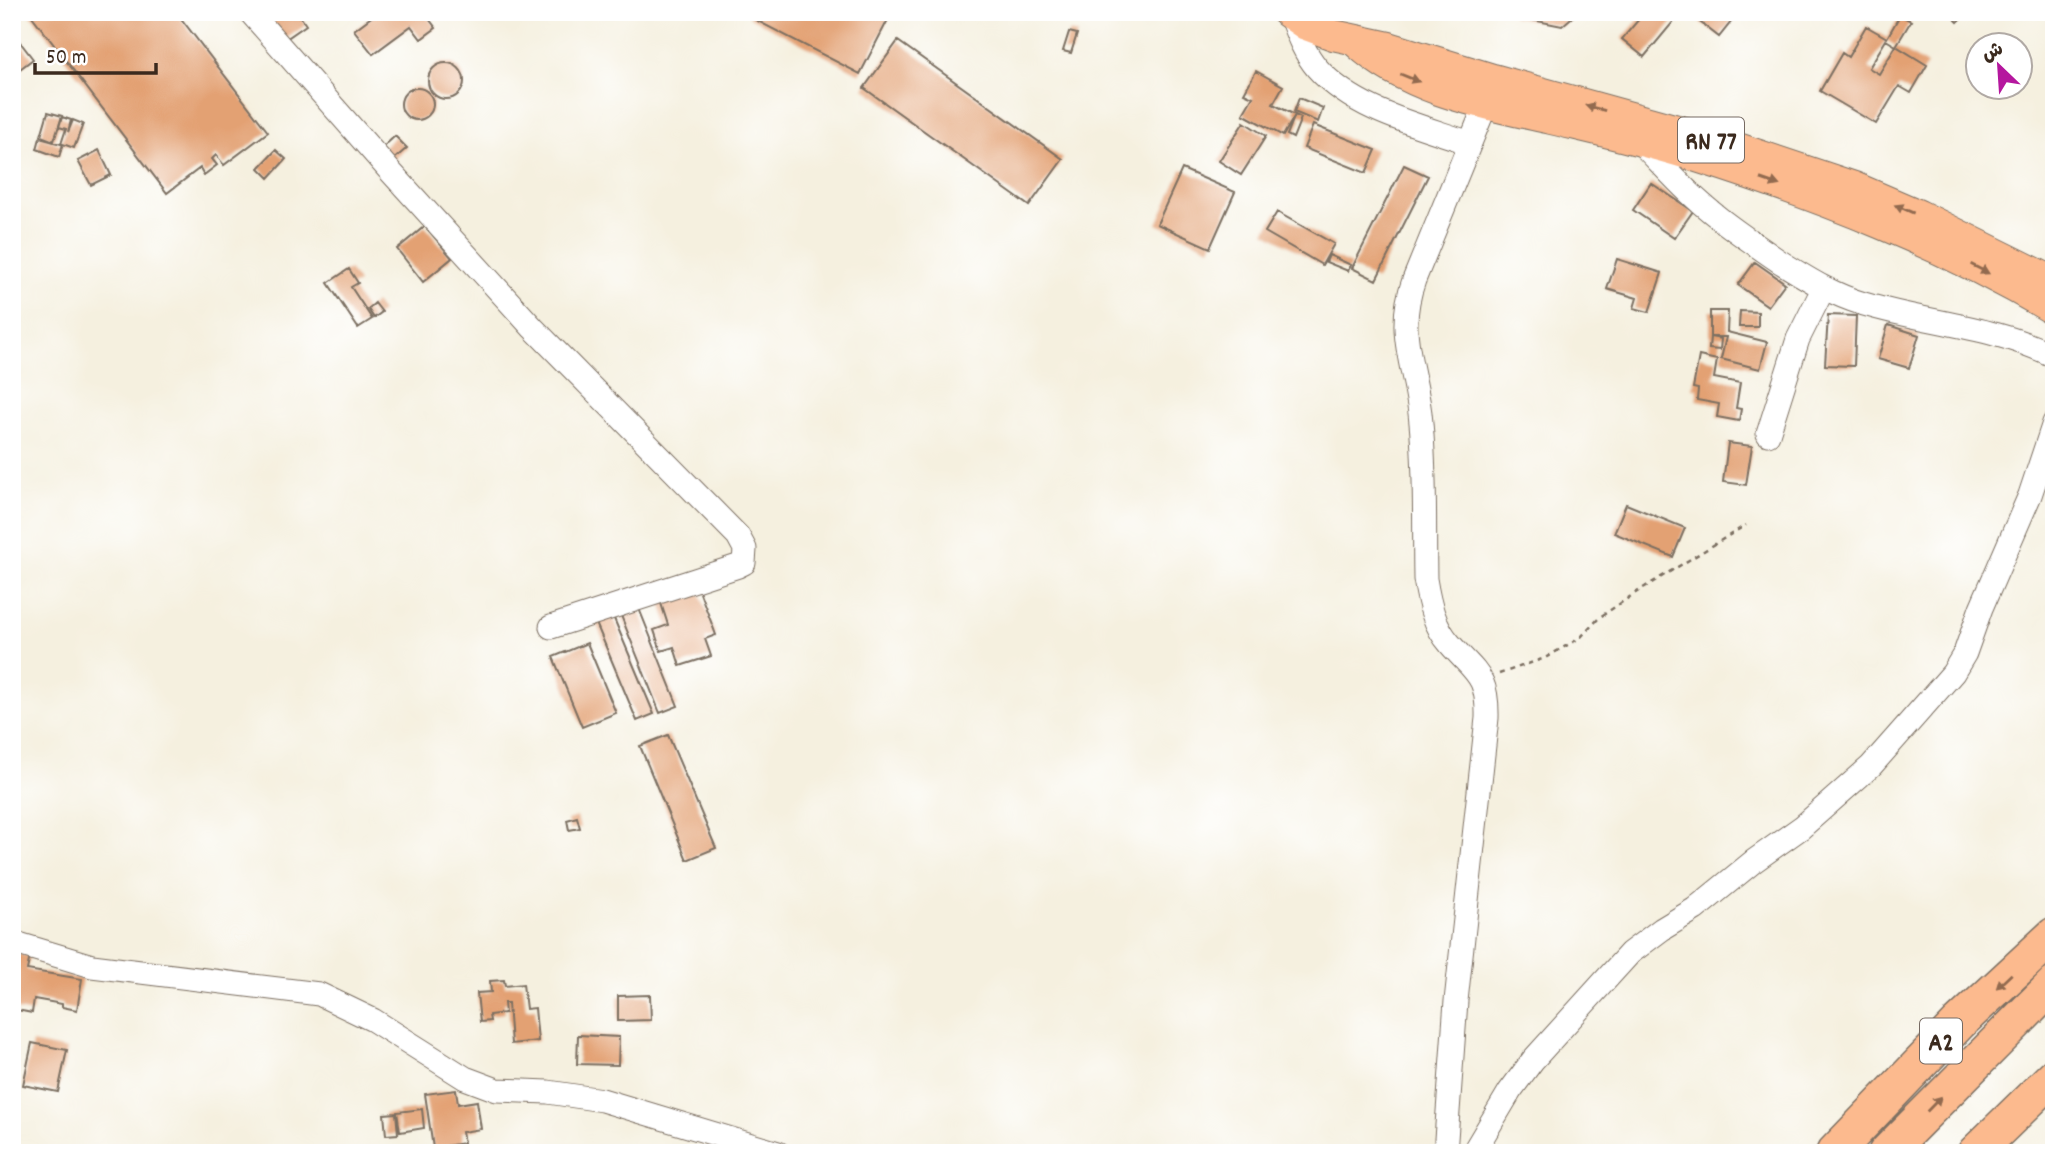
<svg xmlns="http://www.w3.org/2000/svg" width="2066" height="1165" font-family="Dekko,'Playpen Sans Arabic',sans-serif">
	<rect width="100%" height="100%" fill="#fff"/>
	<filter id="ink" filterUnits="userSpaceOnUse"><feTurbulence type="fractalNoise" baseFrequency=".0143" numOctaves="2"/><feDisplacementMap in="SourceGraphic" scale="14" xChannelSelector="R" yChannelSelector="G"/><feConvolveMatrix kernelMatrix="1 2 1 2 8 2 1 2 1" color-interpolation-filters="sRGB"/></filter>
	<filter id="wash" filterUnits="userSpaceOnUse"><feTurbulence type="fractalNoise" baseFrequency=".00686" numOctaves="4" result="noise"/><feDisplacementMap in="SourceGraphic" scale="28" xChannelSelector="R" yChannelSelector="G"/><feGaussianBlur stdDeviation="1.57" result="paint"/><feColorMatrix in="noise" values="0 0 0 0 0 0 0 0 0 0 0 0 0 0 0 0 0 1.4 0 .05"/><feComposite in="paint" operator="in"/></filter>
	<g filter="url(#wash)">
		<rect width="100%" height="100%" fill="#f5f0df"/>
		<g id="blocks">
			<path fill="#e3a173" d="M29,12H176L268,132L224,165L216,155L212,159L217,165L204,175L200,168L167,193Z
				M262,12H297L306,25L283,41Z
				M378,12H429L426,15L436,28L421,39L411,26L373,54L354,30Z
				M750,12H892L860,74L748,16Z
				M1513,12L1545,13L1578,12L1562,26L1512,16Z
				M1645,12H1663L1674,21L1644,57L1622,39Z
				M1687,12H1739L1719,37Z
				M1948,12H1968L1958,22Z
				M1900,15L1911,21L1896,46L1886,40L1869,68L1879,74L1896,46L1927,65L1911,93L1899,86L1876,124L1820,91L1842,53L1848,57L1866,26L1887,38Z
				M1069,32L1077,34L1071,53L1063,51Z
				M17,38L33,59L12,75V42Z
				M898,41L1063,159L1029,206L864,88Z
				M428 81a18 18 0 1 1 36 0a18 18 0 1 1-36 0Z
				M1256,71L1283,86L1273,104L1295,115L1283,136L1243,114L1253,97L1244,93Z
				M401 104a16 16 0 1 1 32 0a16 16 0 1 1-32 0Z
				M1299,98L1323,108L1318,122L1294,112Z
				M48,112L62,116L54,141L41,136Z
				M1295,115L1301,118L1293,138L1287,135Z
				M62,117L71,120L68,132L73,120L83,124L74,148L63,144L59,157L37,149L40,138L61,144L66,129L59,127Z
				M1244,122L1266,136L1241,175L1219,161Z
				M1313,125L1376,150L1366,173L1304,148Z
				M395,136L407,148L392,161L381,149Z
				M99,150L111,175L91,185L78,161Z
				M276,150L286,159L269,178L259,168Z
				M1404,165L1428,176L1376,280L1352,268Z
				M1182,169L1235,192L1210,248L1157,224Z
				M1651,183L1693,211L1674,238L1633,210Z
				M1277,212L1334,244L1322,265L1265,232Z
				M425,226L452,258L423,282L397,249Z
				M1329,255L1351,265L1348,271L1326,262Z
				M1617,259L1662,273L1649,312L1634,308L1637,298L1607,289Z
				M1755,262L1785,283L1768,306L1738,285Z
				M349,269L358,283L351,287L372,319L358,328L328,283Z
				M375,303L382,312L374,318L368,309Z
				M1710,311H1728L1727,332L1767,342L1760,369L1721,359L1726,337H1710Z
				M1740,311L1758,312V327H1739Z
				M1828,315L1856,316L1854,366L1825,365Z
				M1888,325L1919,335L1909,368L1878,359Z
				M1710,337L1721,339L1720,350L1709,349Z
				M1699,356L1717,360L1714,378L1740,383L1736,408L1741,409L1739,421L1717,417L1719,404L1697,400L1698,389L1693,388Z
				M1728,443L1752,446L1746,485L1723,482Z
				M1626,504L1685,528L1673,557L1614,533Z
				M697,585L716,635L705,639L711,656L680,666L674,647L661,651L654,630L668,625L659,597Z
				M636,601L678,706L660,713L618,608Z
				M610,609L654,714L637,721L593,616Z
				M587,643L616,713L582,727L553,657Z
				M668,735L716,848L687,860L640,746Z
				M577,817L580,828L569,830L567,820Z
				M12,953L30,956L27,970L82,979L77,1010L62,1007V1004L34,999L32,1013L12,1009Z
				M504,980L505,986L523,984L526,1009L535,1008L538,1041L511,1044L508,1003H504L505,1013L489,1015L490,1021L480,1022L477,993L491,992L490,981Z
				M650,995L651,1020L618,1021V996Z
				M578,1035L619,1037L618,1065L577,1064Z
				M32,1043L67,1050L58,1092L23,1085Z
				M456,1090L458,1104L477,1101L481,1129L462,1132L464,1143L433,1148L425,1094Z
				M422,1109L424,1128L400,1132L397,1112Z
				M396,1113L398,1134L386,1135L384,1114Z"/>
		</g>
	</g>
	<g filter="url(#ink)">
		<use href="#blocks" fill-opacity="0" stroke="#7c6f62" stroke-width="2"/>
		<g fill="none" stroke-linecap="round" stroke-linejoin="round">
			<defs>
				<path id="minor" d="M250,12L390,171L533,328L738,536L745,549L744,563L738,566L551,627
					M1290,15C1297,33 1304,53 1317,68C1355,111 1418,125 1470,143
					M1638,140C1657,159 1674,179 1694,197C1720,221 1750,241 1779,261C1808,279 1831,294 1864,304C1927,323 1994,326 2054,356
					M1768,434L1798,339L1823,289
					M12,942L92,966L319,994L373,1020L465,1078L497,1090L548,1092L602,1100L778,1153
					M1445,1153L1456,1001L1487,718C1488,675 1476,674 1450,644C1434,626 1429,603 1425,579C1424,527 1426,475 1421,423C1417,369 1394,335 1414,280L1486,104
					M1473,1153L1510,1091L1533,1060L1630,953L1662,929L1695,909L1754,861L1802,827L1871,766L1953,673L1965,653L1981,608L2030,495L2054,423"/>
				<path id="major" d="M1287,12L1306,25L1333,35L1389,47L1493,79L1717,141L1854,187L1919,215L2054,282
					M1357,43C1409,91 1484,104 1551,119C1601,131 1651,142 1700,158C1823,197 1943,244 2054,310"/>
				<path id="highway" d="M1834,1153L1959,1023L2054,935
					M1886,1153L2054,984
					M1975,1153L2054,1076"/>
			</defs>
			<use href="#minor" stroke="#7c6f62" stroke-width="25"/>
			<use href="#major" stroke="#7c6f62" stroke-width="32"/>
			<use href="#highway" stroke="#7c6f62" stroke-width="38"/>
			<path stroke="#7c6f62" stroke-width="2.5" stroke-dasharray="5 5" stroke-linecap="butt" d="M1499,674L1545,658L1580,638L1600,617L1640,590L1746,525"/>
			<use href="#minor" stroke="#fff" stroke-width="23"/>
			<use href="#major" stroke="#fcba8e" stroke-width="30"/>
			<use href="#highway" stroke="#fcba8e" stroke-width="35"/>
		</g>
		<defs><path id="oneway-solid" d="M-6-.8H1V-3.2L6.5 0L1 3.2V.8H-6Z" transform="scale(1.75)"/></defs>
		<g fill="#926b50">
			<use href="#oneway-solid" transform="translate(1410 78) rotate(22)"/>
			<use href="#oneway-solid" transform="translate(1595 108) rotate(-165)"/>
			<use href="#oneway-solid" transform="translate(1770 182) rotate(19)"/>
			<use href="#oneway-solid" transform="translate(1904 209) rotate(-157)"/>
			<use href="#oneway-solid" transform="translate(1980 269) rotate(27)"/>
			<use href="#oneway-solid" transform="translate(2004 981) rotate(137)"/>
			<use href="#oneway-solid" transform="translate(1934 1104) rotate(-46)"/>
		</g>
	</g>
	<g text-anchor="middle" stroke-width="7" stroke-linejoin="round" paint-order="stroke">
		<g fill="#fff" stroke="#766a62" stroke-width="2">
			<rect x="1678" y="117.5" width="66" height="45" rx="5"/>
			<rect x="1920" y="1018.5" width="42" height="45" rx="5"/>
		</g>
		<g font-size="26" font-weight="bold" fill="#3b2a1e">
			<text x="1711" y="149">RN 77</text>
			<text x="1941" y="1050">A2</text>
		</g>
	</g>
	<rect width="2066" height="1165" fill="none" stroke="#fff" stroke-width="42"/>
	<g transform="translate(1999 66) rotate(335)"><circle r="33" fill="#ffffff" stroke="#b1aaa5" stroke-width="2"/>
	<path d="M0-5L12 26L0 18L-12 26Z" fill="#b5179e"/>
	<text y="-10" font-size="19" font-weight="bold" text-anchor="middle" fill="#3b2a1e">ش</text>
	</g>
	<path d="M35 63v10h121v-10" fill="none" stroke="#3b2a1e" stroke-width="3.5"/>
	<text x="46" y="63" font-size="21" fill="#3b2a1e" stroke="#ffffff" stroke-width="5" paint-order="stroke">50 m</text>
</svg>
